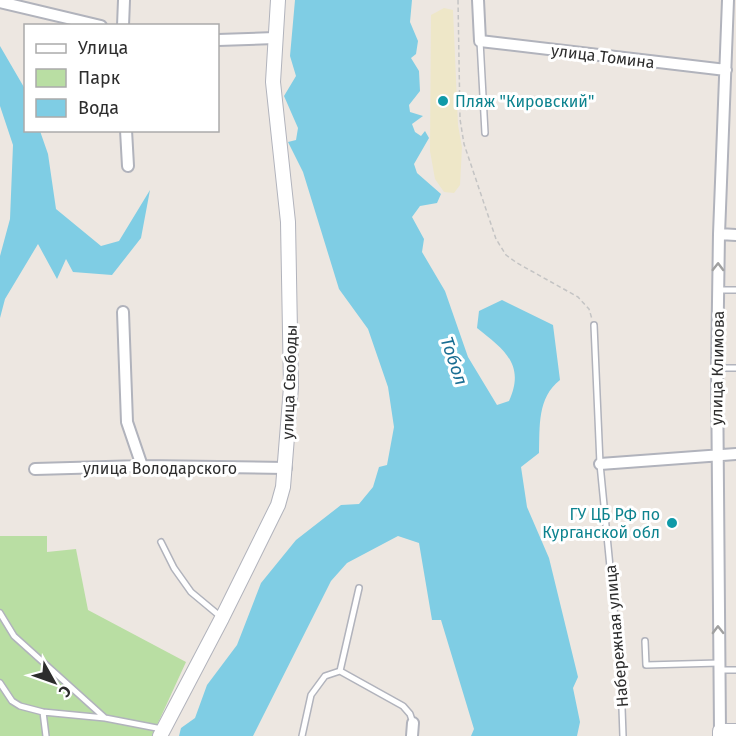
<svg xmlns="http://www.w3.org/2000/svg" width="736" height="736" font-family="'Fira Sans',sans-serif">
	<rect width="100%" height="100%" fill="#ede7e1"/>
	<path fill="#b9dea3" d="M0,536H47V552L76,549L88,610L186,662L152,736H0Z"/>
	<path fill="#eee7c8" d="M444,8L453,10L458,125L462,147L460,185L454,193L444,192L435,179L430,151L431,15Z"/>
	<path fill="#7fcde4" d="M295,0H412L410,22L418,41L416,54L411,58L419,71L420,91L409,105L410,112L423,116L412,124L415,132L421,136L425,131L429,138L414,164L417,173L441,194L437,203L420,206L412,217L424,239L422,252L445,291L468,357L497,405L509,401C526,364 503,349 477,328L479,311L502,300L553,325L560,380C537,398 540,426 539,453L521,467L527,507L549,558L578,677L573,688L580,722L577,736H471L474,729L441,620H432L419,543L398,536L347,563L331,581L253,736H179L181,728L195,718L207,685L237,645L261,583L296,540L341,505L359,504L373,487L379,467L387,465L394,427L388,387L368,329L339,289L303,172L288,142L296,140L298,128L284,96L296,76L290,56Z
		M0,46L25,89L26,130L40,131L48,154L56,209L101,246L119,241L150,190L141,238L112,275L73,272L66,259L57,279L38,244L5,299L0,318V256L10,219L13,145L0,106Z"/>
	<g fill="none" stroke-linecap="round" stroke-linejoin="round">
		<defs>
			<path id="lane" d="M480,41L485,133
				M718,290H736
				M594,325L600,464L621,680L623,736
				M717,368H736
				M161,542L174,568L191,592L221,617
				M0,613L14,636L104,717
				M645,641L646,665L719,663
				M719,670H736
				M340,671L359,588
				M0,683L12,701L20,706L43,712L105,718L162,729
				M43,712L46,736
				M302,736L311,695L325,676L340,671L403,706L410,714L413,723"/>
			<path id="street" d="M478,0L480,41L726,70
				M0,2L101,26
				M123,26L124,0
				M218,40L275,38
				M126,130L128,166
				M719,234L736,235
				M123,312L127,422L142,466
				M600,464L736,454
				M35,469L142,466L286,468
				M720,731L717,368L719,234L728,0
				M412,736L413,723"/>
			<path id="secondary" d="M160,736L222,618L278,505L283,487L291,387L288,222L273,82L278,0
				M720,736V731H736"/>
		</defs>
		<use href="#lane" stroke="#b1b3bc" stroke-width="8"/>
		<use href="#street" stroke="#b1b3bc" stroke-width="14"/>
		<use href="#secondary" stroke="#b1b3bc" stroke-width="16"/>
		<path stroke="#c4c4c4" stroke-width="1.5" stroke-dasharray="4.5 3" stroke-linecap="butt" d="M458,0L460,119L464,144L496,239L506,255L517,263L578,297L589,309L592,319"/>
		<use href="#lane" stroke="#fff" stroke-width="5"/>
		<use href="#street" stroke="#fff" stroke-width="10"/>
		<use href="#secondary" stroke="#fff" stroke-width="14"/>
	</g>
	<defs><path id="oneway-chevron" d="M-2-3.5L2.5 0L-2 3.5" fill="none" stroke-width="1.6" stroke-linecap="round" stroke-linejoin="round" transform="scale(1.5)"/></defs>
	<g stroke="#a0a0a0">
		<use href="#oneway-chevron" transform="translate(718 267) rotate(-89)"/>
		<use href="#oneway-chevron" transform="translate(718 630) rotate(-91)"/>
	</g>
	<g fill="#0f9aa8" stroke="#fff" stroke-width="2">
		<circle cx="443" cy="101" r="6"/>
		<circle cx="672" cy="523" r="6"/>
	</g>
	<g text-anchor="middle" stroke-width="6" stroke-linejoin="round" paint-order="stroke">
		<g font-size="16" fill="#2d2d2d" stroke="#fff">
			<text transform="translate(603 56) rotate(7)" y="6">улица Томина</text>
			<text transform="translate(717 368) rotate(-89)" y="6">улица Климова</text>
			<text transform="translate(289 382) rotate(-88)" y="6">улица Свободы</text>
			<text x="160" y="474">улица Володарского</text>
			<text transform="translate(616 636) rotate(-95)" y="6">Набережная улица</text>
		</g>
		<g font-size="16" fill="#0d838f" stroke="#fff" text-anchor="start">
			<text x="455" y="107">Пляж "Кировский"</text>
			<text x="660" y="520" text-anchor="end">ГУ ЦБ РФ по<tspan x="660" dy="18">Курганской обл</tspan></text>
		</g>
		<g font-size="18" font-style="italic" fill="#1a6e93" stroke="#fff">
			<text transform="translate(454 361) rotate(71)" y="6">Тобол</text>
		</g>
	</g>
	<rect x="24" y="24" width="195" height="108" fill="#ffffff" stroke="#ababab" stroke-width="1.5"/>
	<rect x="36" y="44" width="30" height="9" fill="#ffffff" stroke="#ababab" stroke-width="1.5"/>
	<text x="78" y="54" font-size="18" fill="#2d2d2d">Улица</text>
	<rect x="36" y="69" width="30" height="18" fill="#b9dea3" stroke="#ababab" stroke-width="1.5"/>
	<text x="78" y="84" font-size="18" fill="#2d2d2d">Парк</text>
	<rect x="36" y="99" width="30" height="18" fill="#7fcde4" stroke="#ababab" stroke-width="1.5"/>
	<text x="78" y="114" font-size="18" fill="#2d2d2d">Вода</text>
	<g transform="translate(54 682) rotate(130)" stroke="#ffffff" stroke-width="4.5" paint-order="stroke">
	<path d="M0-4.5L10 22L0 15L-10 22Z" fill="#2d2d2d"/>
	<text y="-9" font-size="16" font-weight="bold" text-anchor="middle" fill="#2d2d2d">С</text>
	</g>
</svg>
